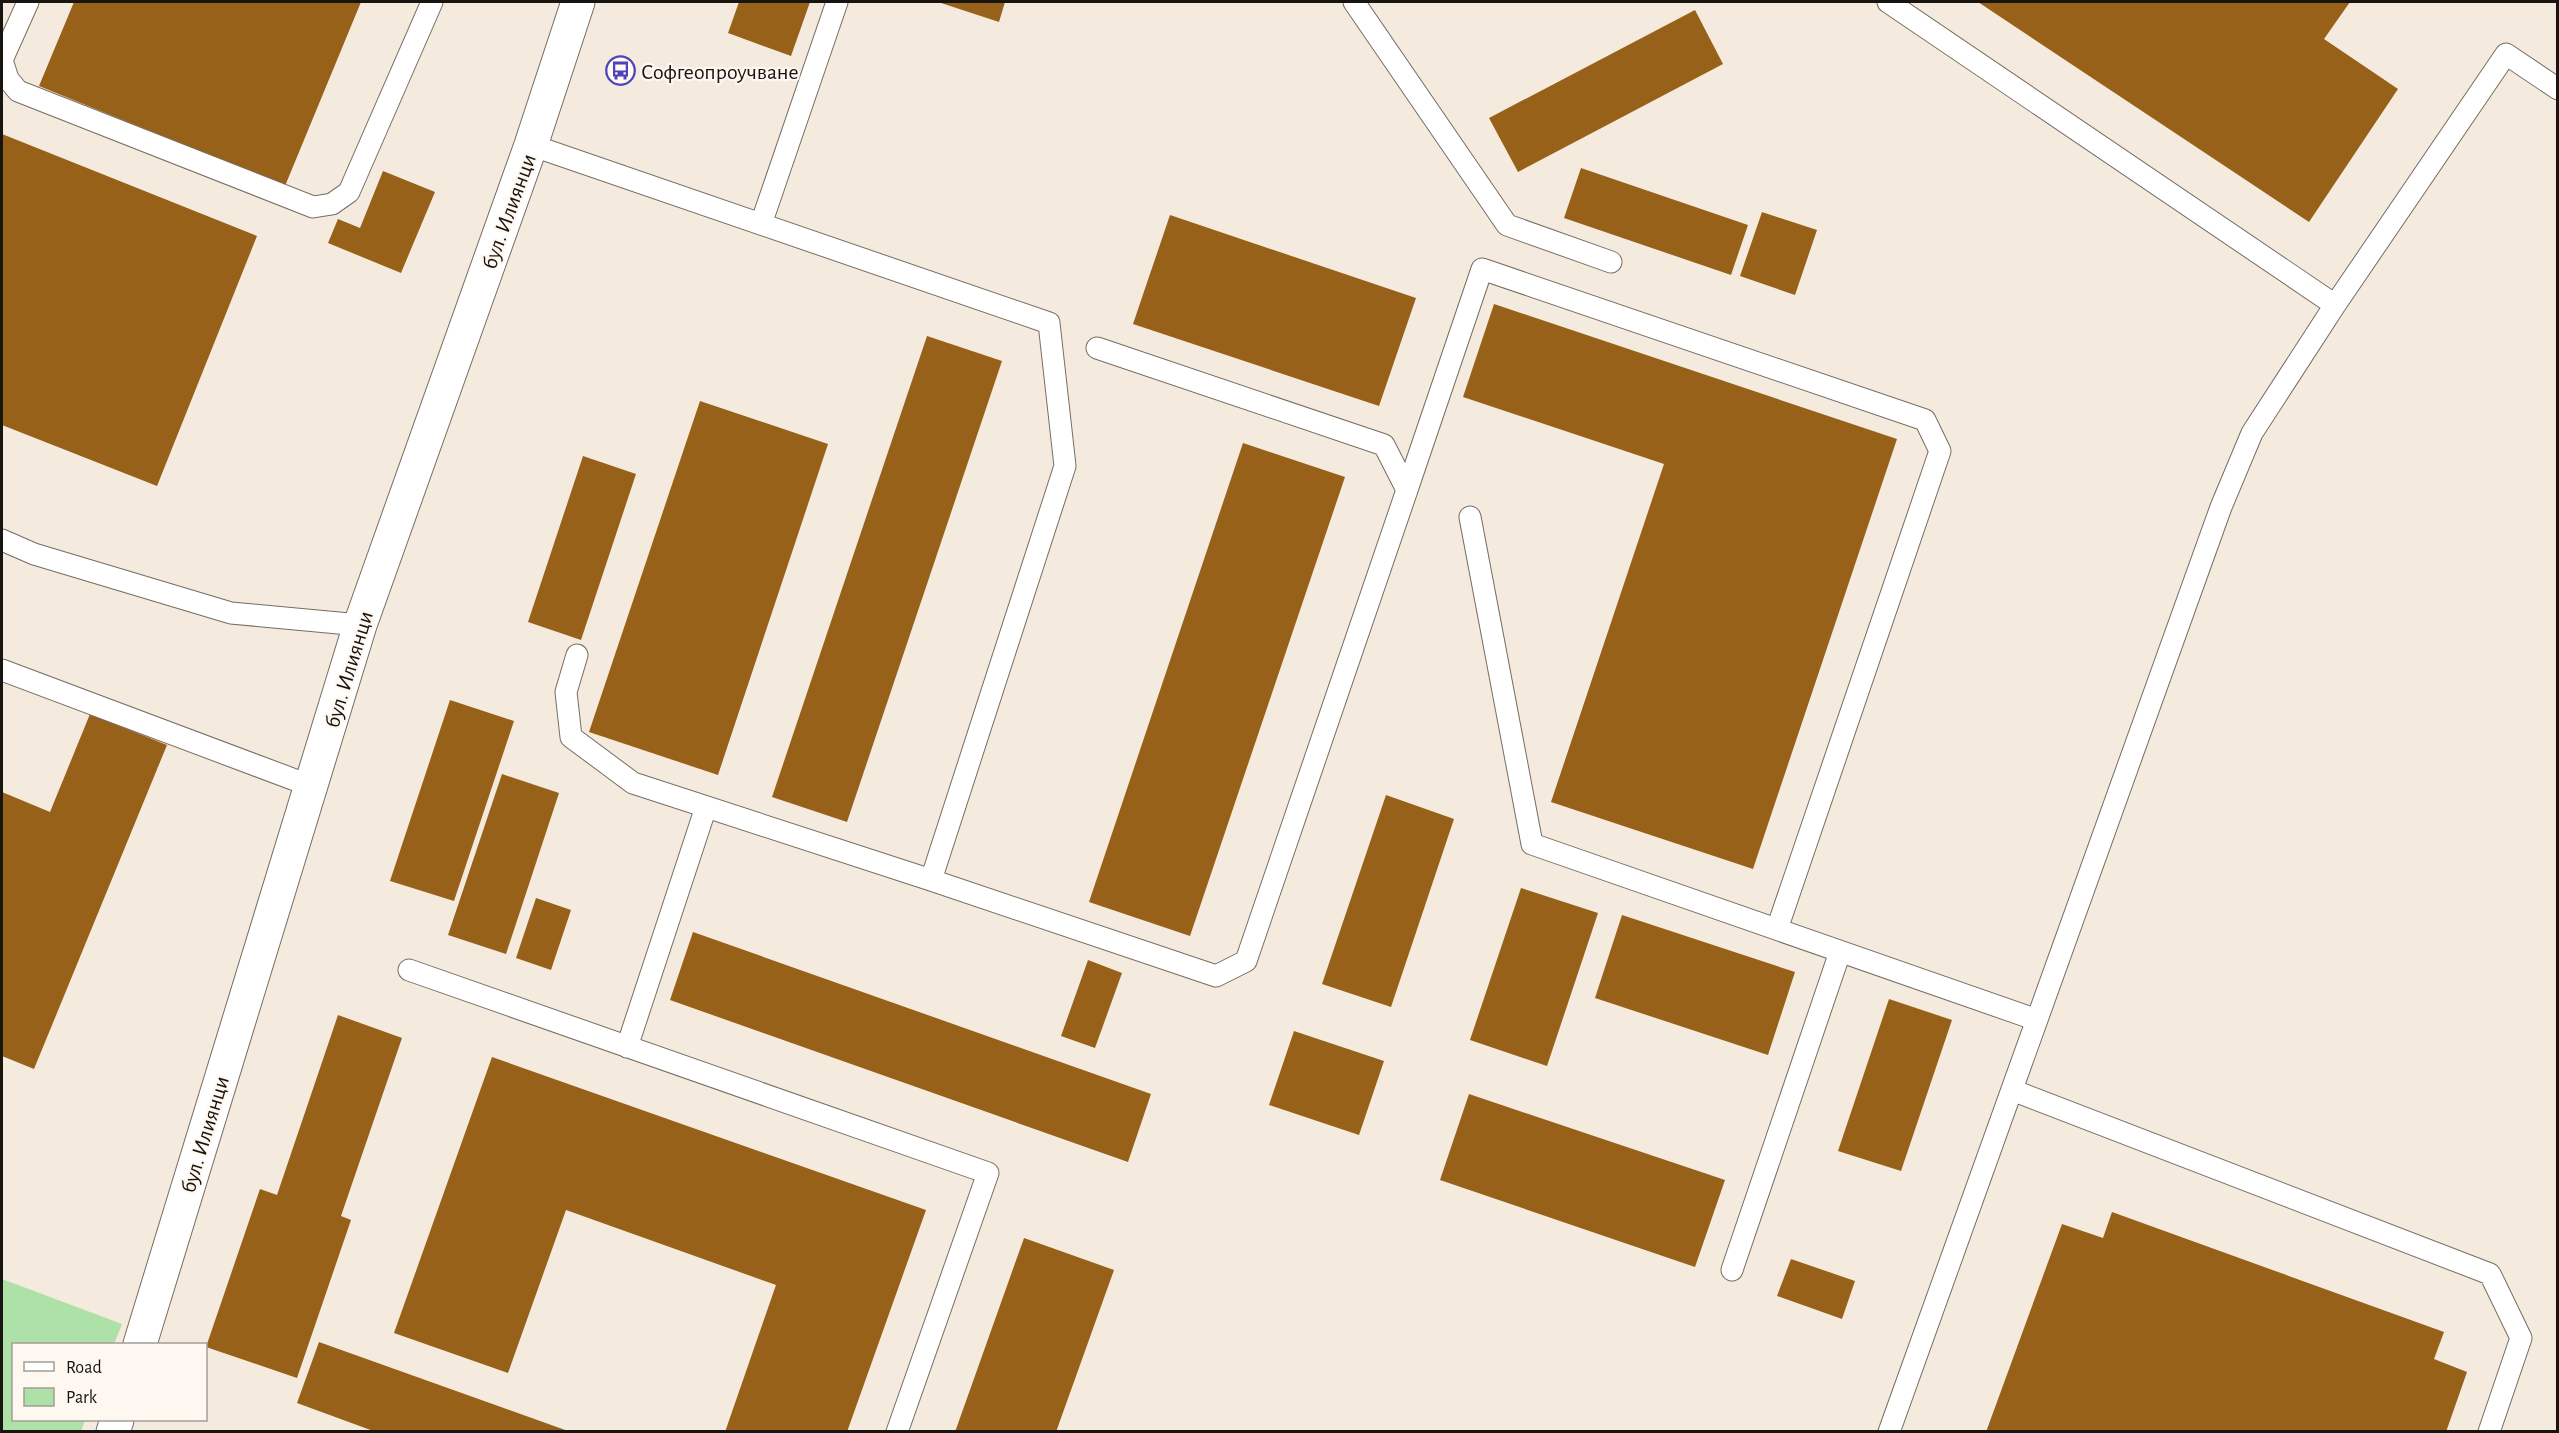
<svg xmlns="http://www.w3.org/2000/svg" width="2559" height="1433" font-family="'Alegreya Sans',sans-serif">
	<rect width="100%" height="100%" fill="#f5eade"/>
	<path fill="#aee1a8" d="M2,1279L122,1324L114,1344H14V1420H85L81,1431H2Z"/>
	<path fill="#986119" d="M74,2H361L285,186L39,86Z
		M739,2H810L791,56L728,33Z
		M938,2H1005L999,22Z
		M1978,2H2350L2324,39L2398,89L2309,222Z
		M1695,10L1723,64L1518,172L1489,118Z
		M2,134L257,236L157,486L2,425Z
		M1581,168L1748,225L1731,275L1564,218Z
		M383,171L435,192L401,273L328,243L338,219L360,228Z
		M1762,212L1817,230L1795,295L1740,276Z
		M1170,215L1416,298L1379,406L1133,324Z
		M1494,304L1897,439L1753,869L1551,802L1664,464L1463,397Z
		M927,336L1002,361L847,822L772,797Z
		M700,401L828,444L718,775L589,732Z
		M1243,443L1345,477L1190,936L1089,902Z
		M583,456L636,474L581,640L528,622Z
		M450,700L514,721L454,901L390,881Z
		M90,714L167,745L34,1069L2,1056V792L50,812Z
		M502,774L559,793L506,954L448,935Z
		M1386,795L1454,819L1391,1007L1322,984Z
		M1521,888L1598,913L1547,1066L1470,1040Z
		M536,898L571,910L551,970L516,958Z
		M1622,915L1795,972L1768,1055L1595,998Z
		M693,932L1151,1094L1128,1162L670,1000Z
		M1088,960L1122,973L1095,1048L1061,1036Z
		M1889,999L1952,1020L1901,1171L1838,1151Z
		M338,1015L402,1038L341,1216L351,1220L297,1378L206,1347L260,1189L277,1195Z
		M1294,1031L1384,1061L1359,1135L1269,1105Z
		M492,1057L926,1210L847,1432H725L776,1285L566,1210L508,1373L394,1333Z
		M1469,1094L1725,1180L1695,1267L1440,1180Z
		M2112,1212L2444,1332L2434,1359L2467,1372L2446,1432H1986L2062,1224L2103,1238Z
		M1024,1238L1114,1270L1056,1432H955Z
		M1791,1259L1855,1281L1842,1319L1777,1296Z
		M319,1342L568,1431L567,1432H376L297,1403Z"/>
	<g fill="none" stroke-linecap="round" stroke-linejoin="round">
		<defs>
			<path id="lane" d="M28,2L2,60L8,79L18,91L313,207L332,204L349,192L432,2
				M1354,2L1507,225L1611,262
				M1888,2L2335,305L2506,54L2558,89
				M531,145L1049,323L1065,466L931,880
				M761,224L837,2
				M1407,490L1482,269L1925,420L1940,451L1777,929
				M1470,517L1532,844L2037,1020
				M2,540L34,554L231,613L360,625
				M577,655L566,692L571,737L633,783L931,880L1216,976L1246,961L1407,490L1384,445L1097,348
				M2,670L311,786
				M409,970L988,1173L897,1432
				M627,1047L706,807
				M2012,1090L2490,1274L2521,1338L2489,1432
				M1732,1270L1840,952
				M1889,1432L2221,507L2252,433L2335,305"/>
			<path id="street" d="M140,1344L360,625L531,145L578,2
				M113,1432L117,1420"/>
		</defs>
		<use href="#lane" stroke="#766d62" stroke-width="23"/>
		<use href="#street" stroke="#766d62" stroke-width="35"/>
		<use href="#lane" stroke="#fff" stroke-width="21"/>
		<use href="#street" stroke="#fff" stroke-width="33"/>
	</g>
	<defs>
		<symbol id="bus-ring" viewBox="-11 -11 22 22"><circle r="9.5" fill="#fff8f1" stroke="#4d43ba" stroke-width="1.5"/><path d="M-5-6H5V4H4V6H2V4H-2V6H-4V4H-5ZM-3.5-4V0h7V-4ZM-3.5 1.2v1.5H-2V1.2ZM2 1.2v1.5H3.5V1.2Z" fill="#4d43ba"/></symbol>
	</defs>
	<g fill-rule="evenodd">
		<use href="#bus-ring" x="604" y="54" width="33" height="33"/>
	</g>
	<g text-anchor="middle" stroke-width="4.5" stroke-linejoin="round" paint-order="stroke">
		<g font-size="22" fill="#181410" stroke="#fff8f1" text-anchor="start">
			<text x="641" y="79">Софгеопроучване</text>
		</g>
		<g font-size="22" fill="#181410" stroke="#fff8f1">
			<text transform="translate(508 211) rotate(-70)" y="8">бул. Илиянци</text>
			<text transform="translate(348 669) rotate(-73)" y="8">бул. Илиянци</text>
			<text transform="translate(204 1134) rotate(-73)" y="8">бул. Илиянци</text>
		</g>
	</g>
	<rect width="2559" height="1433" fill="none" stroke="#181410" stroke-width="6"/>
	<rect x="12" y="1343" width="195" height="78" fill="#fff8f1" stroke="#a39d97" stroke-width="1.5"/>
	<rect x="24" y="1362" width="30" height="9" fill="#ffffff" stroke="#a39d97" stroke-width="1.5"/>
	<text x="66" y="1373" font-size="18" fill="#181410">Road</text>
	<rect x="24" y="1388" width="30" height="18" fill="#aee1a8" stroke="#a39d97" stroke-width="1.5"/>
	<text x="66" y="1403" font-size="18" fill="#181410">Park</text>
</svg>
